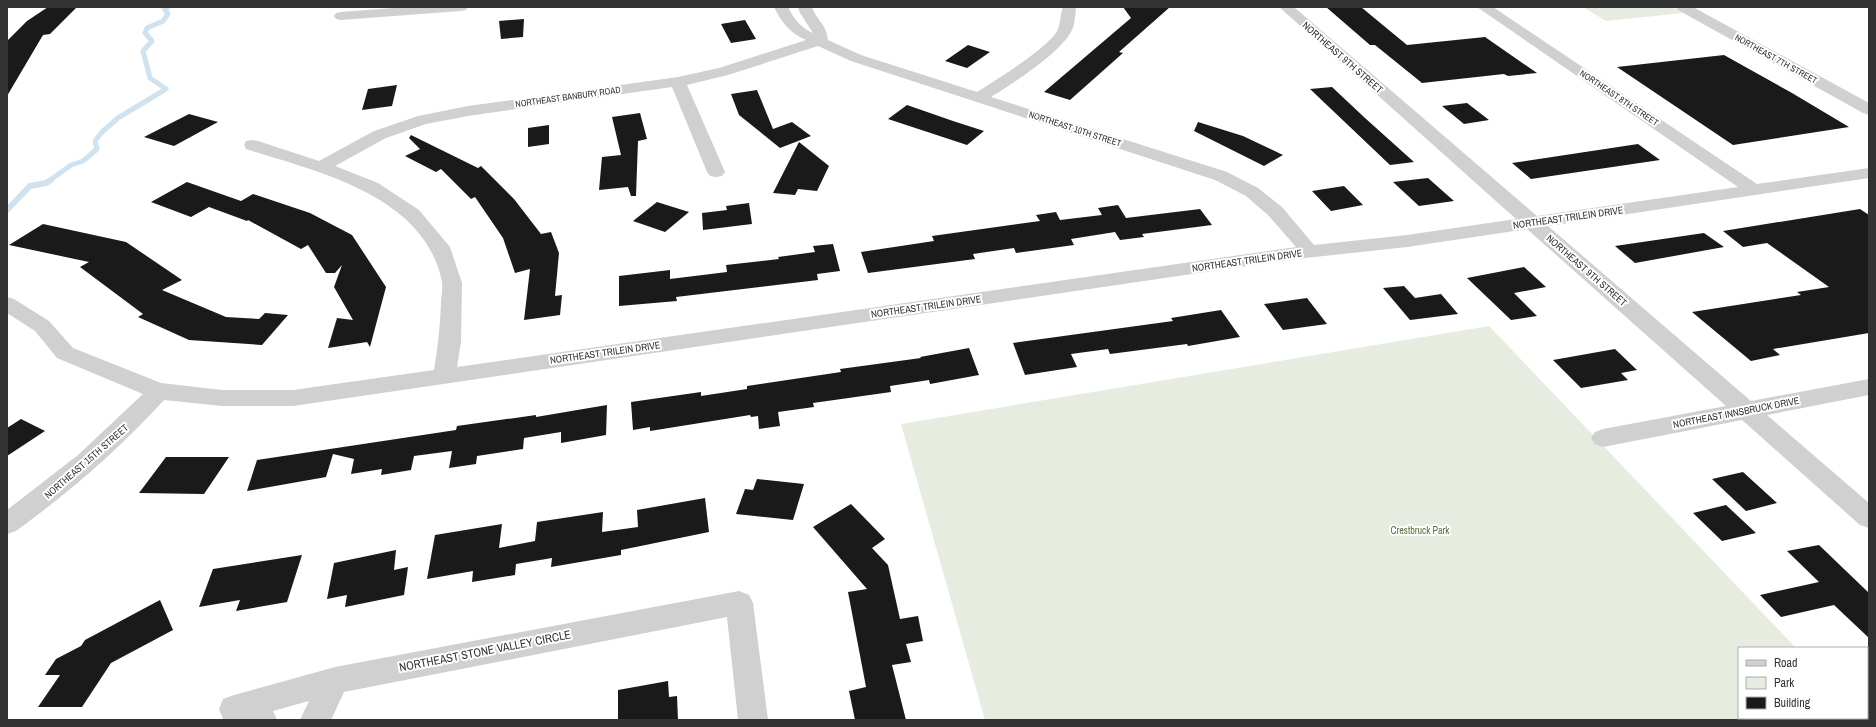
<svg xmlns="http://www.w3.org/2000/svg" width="1876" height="727" font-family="'Archivo Narrow',sans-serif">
	<rect width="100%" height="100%" fill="#fff"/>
	<path fill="#e6ecdf" d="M1583,7H1673L1683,13L1606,21Z
		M1489,326L1796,648H1739V718H1863L1865,720H985L901,424Z"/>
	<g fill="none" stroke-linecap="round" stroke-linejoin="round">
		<path stroke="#cfe2ee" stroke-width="5" d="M49,181L71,165L83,161L97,149L95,141L102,132L118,118L166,89L150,78L143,51L152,41L145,33L147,28L163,21L168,14L164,8L168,7"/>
		<path stroke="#cfe2ee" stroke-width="6" d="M7,210L30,186L46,183L51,180"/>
	</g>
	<path fill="#1a1a1a" d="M48,7H77L50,34L43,35L7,96V41L27,21Z
		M1123,7H1170L1119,52L1123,53L1070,100L1044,92L1131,18Z
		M1326,7H1361L1407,45L1485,37L1537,73L1508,76L1504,74L1422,83L1375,45H1370Z
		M524,19L523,37L501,39L499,21Z
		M745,20L756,39L731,43L721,24Z
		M968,45L990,52L967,68L945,61Z
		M1724,55L1792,93L1849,127L1733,145L1617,67Z
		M397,85L392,106L362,110L368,89Z
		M1332,87L1365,118L1414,162L1390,165L1310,89Z
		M757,90L773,129L792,122L811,136L780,148L739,115L731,94Z
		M1467,103L1489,120L1464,124L1442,106Z
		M907,105L953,121L984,131L967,145L888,119Z
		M640,113L647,139L638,141L636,196H631L628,187L599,190L602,157L621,155L612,117Z
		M189,114L218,122L174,146L144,137Z
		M1198,122L1243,136L1283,155L1264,166L1194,131Z
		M549,125V144L528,147V128Z
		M411,135L478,168L481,166L514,199L541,234L551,232L559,253L555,296L562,295L560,315L524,320L530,269L515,273L503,238L475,197L471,199L441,169L436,172L405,156L420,149L409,138Z
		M799,142L829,166L817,191L798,189L795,195L773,193Z
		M1638,144L1660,160L1531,179L1512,163Z
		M1428,178L1454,201L1419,206L1393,182Z
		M187,182L241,201L253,194L310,213L352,235L386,287L370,347L367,342L328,348L337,318L353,320L334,287L342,265L335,273H326L308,245L301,249L248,220L247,221L209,207L191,217L151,202Z
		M1344,186L1363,205L1331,211L1312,191Z
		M657,202L689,212L665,232L633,221Z
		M749,203L752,224L703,230L702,213L727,210L726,206Z
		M1118,205L1126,218L1200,209L1212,225L1142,234L1144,237L1120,240L1115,232L1071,239L1074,245L1016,253L1014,248L973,254L975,259L868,273L861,252L934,241L932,236L1040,221L1036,215L1056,212L1060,220L1102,215L1098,208Z
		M1860,209L1869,215V333L1773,349L1780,355L1751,361L1692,312L1801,295L1797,292L1829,287L1767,243L1743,247L1723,231Z
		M43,224L126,242L182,280L162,290L226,317L259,319L265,313L288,315L262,345L189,340L138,317L143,314L80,267L89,262L9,245Z
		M1704,233L1724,247L1635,263L1615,246Z
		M833,244L840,271L817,274L818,280L676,297L677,301L619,306V276L670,270V279L727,272L726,265L779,259L778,257L815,252L813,246Z
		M1524,267L1546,287L1514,293L1537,316L1511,320L1467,278Z
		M1404,286L1415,298L1441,294L1458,314L1410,320L1383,288Z
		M1307,298L1327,324L1283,330L1264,304Z
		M1221,310L1240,337L1188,346L1187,344L1110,354L1108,349L1071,354L1077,367L1025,375L1013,343L1173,321L1171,318Z
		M969,348L979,375L930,384L929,380L890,386L891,392L813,403L814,407L778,412L780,426L759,429L758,416L751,417L750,415L650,431V427L633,430L631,402L701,392V396L747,389V386L841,372L840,369L921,358L920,357Z
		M1615,349L1637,370L1621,373L1628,380L1581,388L1553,360Z
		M607,405L606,435L561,443V432L524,438L523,449L477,456L476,464L449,468L452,451L414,456L411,470L381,475L382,469L351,474L354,459L333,454L326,477L247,491L257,460L456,430L457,426L536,415V417Z
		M21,419L45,431L7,456V428Z
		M166,457H229L204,494L139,493Z
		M1743,472L1777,503L1746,511L1712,479Z
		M757,479L804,484L793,520L736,514L745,489L753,490Z
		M705,498L709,532L621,550V555L551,567L552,558L516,564L515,575L472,582L473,571L427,579L435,535L502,524L499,548L535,541L537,522L603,512L602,532L638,527L637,510Z
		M851,504L885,539L872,548L888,565L900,619L918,616L923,641L906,644L911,662L892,665L906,720H855L849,691L866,687L848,592L867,589L813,527Z
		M1726,505L1756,533L1722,541L1693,513Z
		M1819,545L1869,593V638L1834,605L1781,617L1760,595L1819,582L1787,551Z
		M396,550L394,570L408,567L404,595L345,607L347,595L327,599L334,563Z
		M302,555L287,602L236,611L240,600L199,607L213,569Z
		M160,600L173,630L111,663L82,707H38L60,675H45L56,659L81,646L85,640Z
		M668,681L669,697L677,696L678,720H618V690Z"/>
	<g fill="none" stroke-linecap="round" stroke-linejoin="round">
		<path fill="#d0d0d0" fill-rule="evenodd" d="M406,7H468L466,10L461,11L341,20L336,19L334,16L336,13L341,12Z
			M774,7H788C794,19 800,27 813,33L800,13L798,7H812C817,21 826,23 828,40L861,55L977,92C995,81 1049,47 1057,31C1061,23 1060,14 1063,7H1075L1076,9C1075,16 1075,24 1072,30C1061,53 1013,83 991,97L1227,172L1258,188L1282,207L1314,245L1407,235L1516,219L1279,7H1294L1537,216L1738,187L1477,7H1493L1757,184L1869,168V178L1548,226L1751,401L1869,379V395L1767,415L1869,503V528L1860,525L1742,420L1603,447L1595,444L1591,438L1595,432L1603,429L1726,406L1527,229L1407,247L1287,260L293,406H222L164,400C119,449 70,492 16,531L7,534V510L78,455L143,394L57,358L35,331L7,313V297L14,299L49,321L73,348L161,383L222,390H293L434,370C438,347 440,326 441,303C441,297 443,289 442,282C425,195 318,172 246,149L244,145L246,141L252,140L258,141L319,161L374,131L418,116L468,106L678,77L719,68L806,40C790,33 782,23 774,7ZM818,46L851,61L1215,180L1246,196L1268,215L1296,247L457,367L461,342L462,283L450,247L419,210L378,183L335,166L386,138L426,124L468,116L672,87L707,172L710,176L716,177L722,176L725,172L687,85L728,75Z
			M1676,7H1693L1869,103V115L1863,113L1678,10Z
			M739,591L749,595L753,603L768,720H738L727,617L344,692L331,720H300L309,701L273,711L277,720H226L223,719L219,709L223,699L234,695L335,667Z"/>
	</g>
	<g text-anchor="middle" stroke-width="4" stroke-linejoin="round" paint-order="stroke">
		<g font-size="9" fill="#333" stroke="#fff">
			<text transform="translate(1776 59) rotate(29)" y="3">NORTHEAST 7TH STREET</text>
			<text transform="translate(568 97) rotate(-8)" y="3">NORTHEAST BANBURY ROAD</text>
			<text transform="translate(1619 98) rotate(34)" y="3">NORTHEAST 8TH STREET</text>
			<text transform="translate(1075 129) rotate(18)" y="3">NORTHEAST 10TH STREET</text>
		</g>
		<g font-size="10" fill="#333" stroke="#fff">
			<text transform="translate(1343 57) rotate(41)" y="4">NORTHEAST 9TH STREET</text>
			<text transform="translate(1568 217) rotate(-8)" y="4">NORTHEAST TRILEIN DRIVE</text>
			<text transform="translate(1247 260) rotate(-8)" y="4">NORTHEAST TRILEIN DRIVE</text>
			<text transform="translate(1587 270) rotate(41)" y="4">NORTHEAST 9TH STREET</text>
			<text transform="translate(926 306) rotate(-8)" y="4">NORTHEAST TRILEIN DRIVE</text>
			<text transform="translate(605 352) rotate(-8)" y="4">NORTHEAST TRILEIN DRIVE</text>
			<text transform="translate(1736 412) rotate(-11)" y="4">NORTHEAST INNSBRUCK DRIVE</text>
			<text transform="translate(86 461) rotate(-41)" y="4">NORTHEAST 15TH STREET</text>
		</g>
		<g font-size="10" fill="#56703f" stroke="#fff">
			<text x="1420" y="534">Crestbruck Park</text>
		</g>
		<g font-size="12" fill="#333" stroke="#fff">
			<text transform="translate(485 651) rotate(-11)" y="4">NORTHEAST STONE VALLEY CIRCLE</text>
		</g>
	</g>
	<rect width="1876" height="727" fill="none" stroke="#333333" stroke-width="16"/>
	<rect x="1738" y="647" width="130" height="72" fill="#ffffff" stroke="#adadad"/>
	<rect x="1746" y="660" width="20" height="6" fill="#d0d0d0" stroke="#adadad"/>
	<text x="1774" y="667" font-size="12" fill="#333333">Road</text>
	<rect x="1746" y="677" width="20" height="12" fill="#e6ecdf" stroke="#adadad"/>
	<text x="1774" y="687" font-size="12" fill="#333333">Park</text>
	<rect x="1746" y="697" width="20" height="12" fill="#1a1a1a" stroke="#adadad"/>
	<text x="1774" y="707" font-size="12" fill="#333333">Building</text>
</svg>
